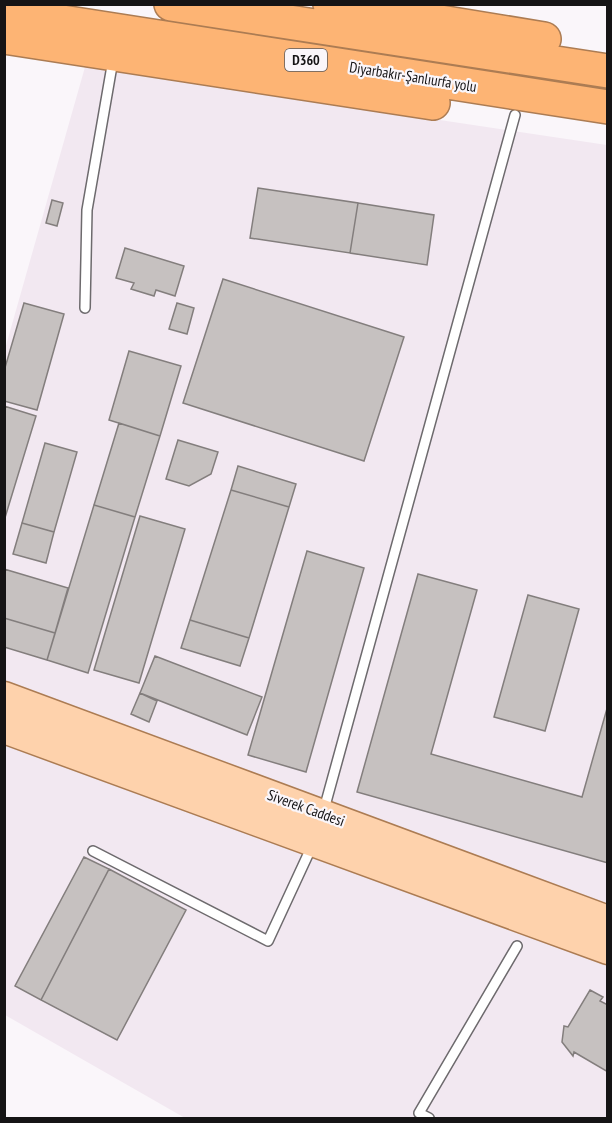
<svg xmlns="http://www.w3.org/2000/svg" width="612" height="1123" font-family="'PT Sans Narrow',sans-serif">
	<rect width="100%" height="100%" fill="#faf6fa"/>
	<path fill="#f2e8f1" d="M85,67L607,145V1118H185L5,1015V349Z"/>
	<path fill="#c6c1c0" stroke="#837e7d" stroke-width="1.5" d="M258,188L358,203L350,253L250,238Z
		M52,200L63,203L57,226L46,223Z
		M358,203L434,215L427,265L350,253Z
		M125,248L184,266L175,296L156,290L154,296L131,289L134,283L116,278Z
		M223,279L404,337L364,461L183,403Z
		M24,303L64,314L37,410L4,401V371Z
		M177,303L194,308L187,334L169,329Z
		M129,351L181,366L160,436L109,420Z
		M4,406L36,416L4,521Z
		M119,423L160,436L135,517L94,505Z
		M178,440L218,452L211,474L189,486L166,479Z
		M45,443L77,452L54,532L22,523Z
		M238,466L296,484L289,507L231,490Z
		M231,490L289,507L249,638L190,620Z
		M94,505L135,517L88,673L47,660Z
		M140,516L185,529L139,683L94,670Z
		M22,523L54,532L46,563L13,554Z
		M307,551L364,568L306,772L248,755Z
		M4,569L68,588L55,633L4,618Z
		M418,574L477,590L431,754L582,797L608,705V863L357,792Z
		M528,595L579,609L545,731L494,717Z
		M4,618L55,633L47,660L4,647Z
		M190,620L249,638L240,666L181,648Z
		M155,656L262,697L247,735L140,693Z
		M140,693L157,701L149,722L131,714Z
		M84,857L109,869L41,1000L15,986Z
		M109,869L186,910L117,1040L41,1000Z
		M590,990L603,997L600,1001L608,1005V1072L574,1052L573,1056L562,1042L564,1026L568,1027Z"/>
	<g fill="none" stroke-linecap="round" stroke-linejoin="round">
		<defs>
			<path id="lane" d="M85,308L87,210L113,60
				M323,813L515,115
				M93,851L268,941L312,846
				M429,1118L419,1113L517,946"/>
			<path id="primary" d="M4,697L608,921
				M4,728L608,949"/>
			<path id="highway" d="M171,4L608,71
				M330,4L544,39
				M4,13L608,107
				M4,37L433,103"/>
		</defs>
		<use href="#lane" stroke="#6d6a6d" stroke-width="12"/>
		<use href="#primary" stroke="#ac7c53" stroke-width="33"/>
		<use href="#highway" stroke="#ac7c53" stroke-width="36"/>
		<use href="#lane" stroke="#fff" stroke-width="9"/>
		<use href="#primary" stroke="#fed2ac" stroke-width="30"/>
		<use href="#highway" stroke="#fdb474" stroke-width="33"/>
	</g>
	<g text-anchor="middle" stroke-width="4.5" stroke-linejoin="round" paint-order="stroke">
		<rect fill="#faf6fa" stroke="#5a585a" stroke-width="1.5" x="285" y="49" width="42" height="22" rx="4.5"/>
		<g font-size="14" font-weight="bold" fill="#151415">
			<text x="306" y="65">D360</text>
		</g>
		<g font-size="15" fill="#151415" stroke="#faf6fa">
			<text transform="translate(413 77) rotate(9)" y="5">Diyarbakır-Şanlıurfa yolu</text>
			<text transform="translate(306 808) rotate(20)" y="5">Siverek Caddesi</text>
		</g>
	</g>
	<rect width="612" height="1123" fill="none" stroke="#151415" stroke-width="12"/>
</svg>
